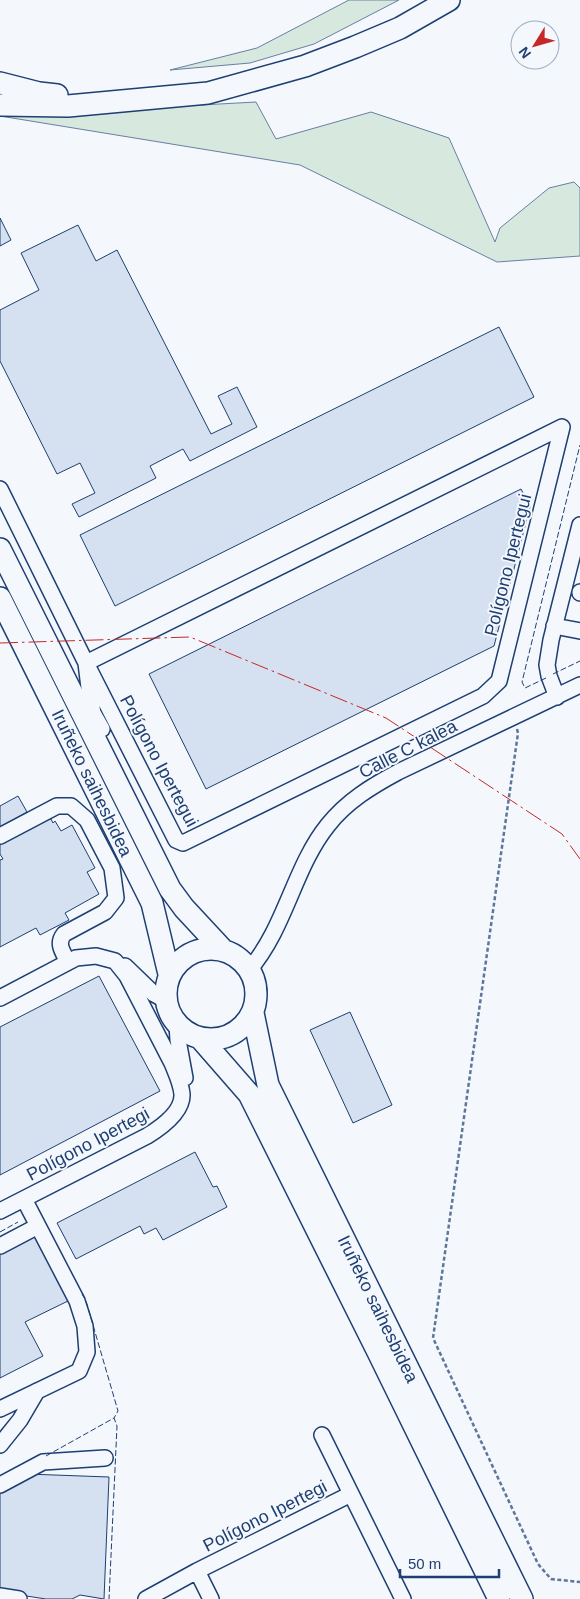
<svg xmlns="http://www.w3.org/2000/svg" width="580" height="1599" font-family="Helvetica,sans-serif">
	<rect width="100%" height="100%" fill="#f4f7fb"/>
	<path fill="#d7e8df" stroke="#687fa3" d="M349,0H399L314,44L250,63L170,70L257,48Z
		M256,102L276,139L371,112L449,138L495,242L500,228L549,188L574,182L580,188V256L497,262L300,165L0,116Z"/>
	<path fill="#d5e0f0" stroke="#1d3f73" d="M0,218L11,240L0,246Z
		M78,225L96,261L117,250L211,434L232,424L218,396L237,387L257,427L190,461L183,449L150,466L156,478L79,517L72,504L95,493L80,463L57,474L0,361V310L39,290L21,253Z
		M499,327L534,397L115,606L80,535Z
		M521,489L530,507L494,646L206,789L149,674Z
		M18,796L27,812L0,827V806Z
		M47,819H51L53,823L55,821L61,831L72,825L95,868L87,872L99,894L65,913L69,920L40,935L36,928L0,947V860L3,859L0,854V844Z
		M99,976L160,1091L0,1175V1027Z
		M350,1012L392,1105L353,1123L310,1030Z
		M195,1152L213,1187L217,1186L227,1207L163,1240L156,1228L144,1234L140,1226L76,1259L57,1223Z
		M34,1235L70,1300L25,1322L43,1356L0,1378V1252Z
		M27,1474L109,1477L104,1599L80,1595L72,1599H46L0,1592V1489Z"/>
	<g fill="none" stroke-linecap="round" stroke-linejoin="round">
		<defs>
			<path id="minor" d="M562,427L499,681L483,696L183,843L176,840L86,663Z
				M0,489L86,663L90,696L93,713L102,729
				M580,592V593
				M554,626L580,631
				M557,697L549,676L547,665L551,640L580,525
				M0,836L57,806H71L87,820L112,868L116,898L105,912L64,934C56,944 63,952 68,962
				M125,966L154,994L165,1000
				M249,970C286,927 294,867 328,825C347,801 372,786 398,772L580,685
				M0,998L76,958L96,956L115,961L127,976L172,1063C176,1073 181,1083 182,1094C183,1112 160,1128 147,1136L0,1211
				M177,1025L178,1040L185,1078
				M0,1246L38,1226
				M0,1409L79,1371L87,1352L85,1326L77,1301L24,1199
				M322,1435L403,1599
				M0,1445L20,1420L37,1391
				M0,1485L43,1462L105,1458
				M197,1571L211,1599
				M0,1596L19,1599
				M146,1599L197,1571L351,1494"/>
			<path id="highway" d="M0,83L39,93L57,95
				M0,105L68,106L208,93L305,66L355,47L400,28L449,0
				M0,549L170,889L184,908L223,950
				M0,598L152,903L169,974
				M166 994a45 45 0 1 1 90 0a45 45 0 1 1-90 0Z
				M253,1013L268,1085L522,1599
				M201,1039L249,1094L378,1352L499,1599"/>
		</defs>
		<use href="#minor" stroke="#1d3f73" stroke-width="18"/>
		<use href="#highway" stroke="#1d3f73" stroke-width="24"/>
		<path stroke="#5e769c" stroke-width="2.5" stroke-dasharray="4 2.5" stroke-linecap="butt" d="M517,729L518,733L433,1338L538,1564L551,1579L580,1582"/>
		<use href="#minor" stroke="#f4f7fb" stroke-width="15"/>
		<use href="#highway" stroke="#f4f7fb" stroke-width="21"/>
		<path stroke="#1d3f73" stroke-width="1" stroke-dasharray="6 2.5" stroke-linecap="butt" d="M553,674L580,661
			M546,678L525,688L522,682L580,445
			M0,1232L18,1222
			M82,1294L86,1301L118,1411L114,1418
			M46,1456L114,1418L117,1426L109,1599"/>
		<path stroke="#c62828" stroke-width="1" stroke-dasharray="18 4 2.5 4" stroke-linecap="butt" d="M0,643L190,637L386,718L562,834L580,859"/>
	</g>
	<g text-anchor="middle" stroke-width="4" stroke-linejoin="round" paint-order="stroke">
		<g font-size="18" fill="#1d3f73" stroke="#f4f7fb">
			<text transform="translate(508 565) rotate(-76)" y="6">Polígono Ipertegui</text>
			<text transform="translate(408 749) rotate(-27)" y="6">Calle C kalea</text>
			<text transform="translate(159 761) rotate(62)" y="6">Polígono Ipertegui</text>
			<text transform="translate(92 783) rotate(64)" y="6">Iruñeko saihesbidea</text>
			<text transform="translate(88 1144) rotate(-28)" y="6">Polígono Ipertegi</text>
			<text transform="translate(378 1309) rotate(64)" y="6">Iruñeko saihesbidea</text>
			<text transform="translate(265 1516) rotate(-27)" y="6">Polígono Ipertegi</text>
		</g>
	</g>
	<g transform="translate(535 45) rotate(233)"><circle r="24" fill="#f4f7fb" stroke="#9eadc5"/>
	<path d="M0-4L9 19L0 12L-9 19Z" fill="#c62828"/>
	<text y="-8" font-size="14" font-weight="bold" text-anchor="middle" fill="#1d3f73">N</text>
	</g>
	<path d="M400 1569v8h99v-8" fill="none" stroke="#1d3f73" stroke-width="2.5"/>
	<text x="408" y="1569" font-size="15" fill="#1d3f73" stroke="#f4f7fb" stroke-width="4" paint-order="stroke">50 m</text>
</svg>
